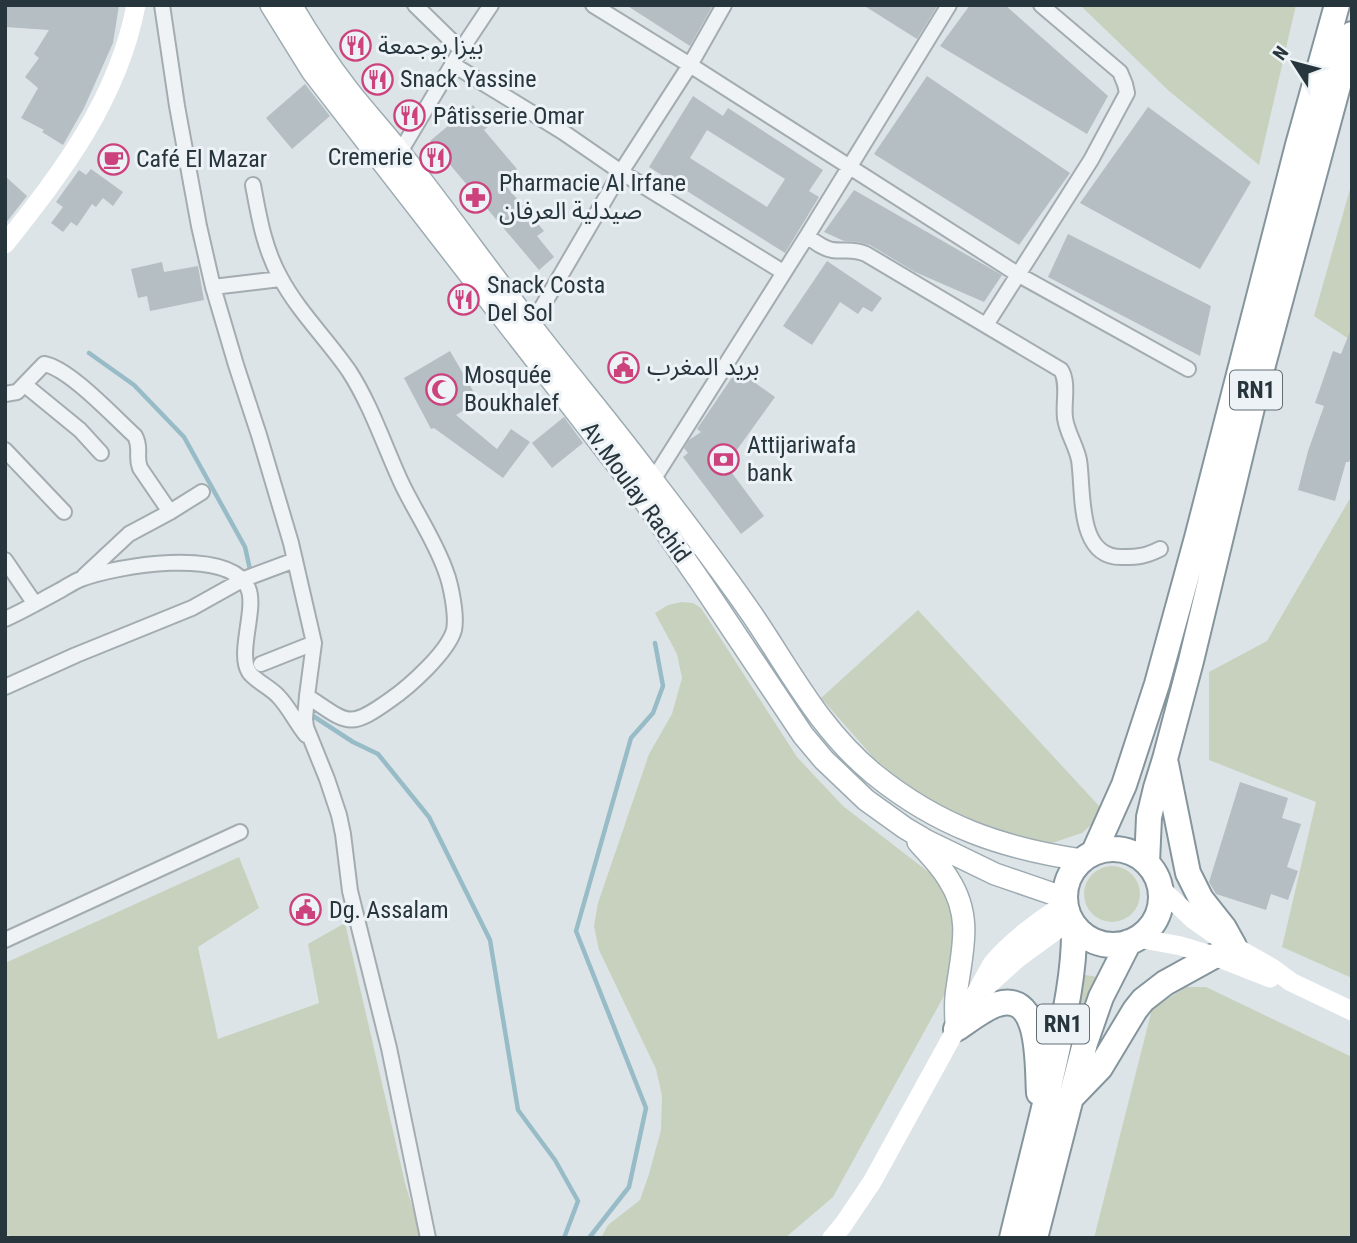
<svg xmlns="http://www.w3.org/2000/svg" width="1357" height="1243" font-family="'Roboto Condensed','Noto Sans Arabic',sans-serif">
	<rect width="100%" height="100%" fill="#dde4e7"/>
	<path fill="#c8d1be" d="M1080,5H1296L1259,165L1169,91Z
		M1352,182V341L1314,316Z
		M1352,495V978L1282,947L1316,802L1209,760V672L1267,641Z
		M682,602L693,603L701,608L797,757L843,806L935,877L941,886L954,914L950,985L833,1197L785,1238H601L608,1225L640,1200L649,1174L661,1130L662,1096L656,1069L599,950L594,926L598,903L649,754L672,714L682,678L677,654L655,613L668,605Z
		M918,610L1100,807L1093,823L1082,833L1052,843H1038L967,822L930,801L899,779L873,757L821,698Z
		M239,857L259,908L198,947L218,1039L319,1003L308,944L345,923L406,1187L422,1238H16L5,1234V963Z
		M1084 894a28 28 0 1 1 56 0a28 28 0 1 1-56 0Z
		M1085,975L1098,977L1075,1032Z
		M1186,987H1206L1352,1057V1238H1094L1152,1009Z"/>
	<g fill="none" stroke-linecap="round" stroke-linejoin="round">
		<path stroke="#98bcc7" stroke-width="4.5" d="M89,353L134,385L184,437L245,547L251,574
			M310,714L353,742L378,754L429,817L490,940L518,1110L555,1160L578,1201L564,1238
			M589,1238L629,1187L646,1108L576,931L631,738L653,713L663,686L655,643"/>
	</g>
	<path fill="#b4bec3" fill-rule="evenodd" d="M5,5H119L113,43L84,108L63,145L42,132L44,130L21,118L38,88L25,77L39,58L34,54L49,30L5,27Z
		M626,5H713L690,46Z
		M863,5H938L917,39Z
		M970,5H1005L1108,96L1087,134L940,46Z
		M927,76L1070,173L1019,245L874,154Z
		M305,84L330,116L292,149L266,118Z
		M693,96L723,116L728,108L823,170L809,191L819,197L785,253L649,167ZM707,130L785,179L767,207L690,158Z
		M473,105L490,125L484,130L517,169L502,181L544,231L537,236L554,257L539,270L430,141Z
		M1148,107L1251,182L1200,269L1080,203Z
		M91,169L123,192L113,206L103,198L96,207L92,204L77,226L71,222L63,232L51,223L63,207L56,202L79,170L86,175Z
		M5,176L27,196L5,224Z
		M854,190L1002,275L984,302L915,272L870,245L858,242L844,241L824,232Z
		M1068,234L1211,306L1200,356L1048,277Z
		M827,261L882,298L872,312L863,307L858,314L840,302L812,345L783,326Z
		M162,262L164,272L198,266L204,300L150,311L147,296L138,298L131,269Z
		M1351,329L1352,454L1349,462H1346L1335,501L1298,490L1308,451L1324,406L1315,403L1333,351L1341,354Z
		M450,351L479,401L456,415L497,449L511,429L530,442L503,478L434,428L431,429L404,378Z
		M737,370L775,397L726,465L764,516L741,534L683,457L688,453L684,448L689,440L701,432L697,429Z
		M564,417L583,443L552,468L532,443Z
		M1240,782L1288,798L1282,818L1301,824L1287,867L1298,871L1288,900L1271,894L1266,910L1216,894L1209,882Z"/>
	<g fill="none" stroke-linecap="round" stroke-linejoin="round">
		<defs>
			<path id="street" d="M162,5L177,106L199,226L213,287L236,365L259,435L291,543L314,643L307,696L305,719L306,727L327,779L339,815L343,834L350,891L389,1048L428,1238
				M415,5L461,50
				M593,5L690,65L1019,275L1188,369
				M452,64L563,132L621,172L783,272
				M400,152L461,50L491,5
				M253,185C259,217 264,248 280,277C298,311 327,339 349,371C371,405 384,445 401,482C415,512 435,540 446,572C451,585 457,616 454,630C448,652 409,687 390,700C348,730 348,723 307,696
				M807,236C815,242 822,248 832,250C845,252 852,248 866,254L1061,370C1069,383 1063,403 1065,418C1067,433 1076,445 1079,460C1084,491 1076,559 1123,557C1139,557 1146,556 1160,549
				M213,287L280,279
				M986,325L1091,160L1127,93L1125,84L1120,72L1041,5
				M531,326L621,172L690,65L724,5
				M25,385L80,430L101,453
				M5,394L17,392L44,364C69,368 115,418 135,436C142,449 135,455 140,468L170,512
				M5,450L64,512
				M648,484L653,480L807,236L949,5
				M5,560L35,604
				M84,576L129,534L170,512L202,492
				M5,619C23,611 40,601 57,592C65,588 73,582 81,579C115,566 229,546 248,588C257,608 237,653 249,672C254,680 271,688 278,696C289,707 296,723 306,735
				M261,664L314,643
				M5,687L76,655L192,608L244,579L295,560
				M5,940L240,832"/>
			<path id="primary" d="M271,5L312,71L639,493L702,584L803,735L824,760L866,800L905,828L927,841L995,874L1065,898
				M291,5C308,34 327,63 348,90C365,112 384,132 401,154C446,211 488,270 532,327C572,379 615,429 654,482C687,525 720,568 751,613C790,670 819,729 874,774C938,826 1001,848 1082,860
				M918,842C929,854 941,866 949,880C974,919 961,954 956,996C955,1007 956,1018 956,1029"/>
			<path id="highway" d="M1166,764L1188,873L1201,899L1224,928L1234,946
				M1065 897a48 48 0 1 1 96 0a48 48 0 1 1-96 0Z
				M1094,852L1124,785L1157,684L1197,538L1298,145L1337,5
				M1147,863L1149,817L1156,788L1165,759L1191,661L1257,387L1352,34
				M956,1029C967,1022 986,1007 998,1004C1042,991 1037,1067 1039,1093
				M1071,1098L1100,1068L1135,1010L1143,1000L1165,983L1214,956
				M1012,1238C1026,1180 1041,1123 1054,1065C1064,1019 1075,972 1074,926
				M1035,1238L1085,1043L1101,997L1129,942"/>
		</defs>
		<use href="#street" stroke="#a3acb1" stroke-width="18"/>
		<use href="#primary" stroke="#9dabb2" stroke-width="24"/>
		<use href="#highway" stroke="#85959d" stroke-width="28"/>
		<use href="#street" stroke="#f0f3f5" stroke-width="14"/>
		<path stroke="#fff" stroke-width="19" d="M5,244C63,171 118,99 136,5
			M1160,888L1194,920L1221,939L1272,968L1291,982L1352,1011
			M1138,938L1181,946L1214,956L1270,978
			M986,987L1018,958L1070,920
			M832,1238L843,1225L872,1182L992,964C1013,939 1038,921 1065,904"/>
		<use href="#primary" stroke="#fff" stroke-width="21"/>
		<use href="#highway" stroke="#fff" stroke-width="24"/>
	</g>
	<defs>
		<symbol id="restaurant-ring" viewBox="-11 -11 22 22"><circle r="9.5" fill="#ecf2f5" stroke="#cc427d" stroke-width="1.5"/><path d="M-5-6h1v4h1v-4h1v4h1v-4h1v5L-1.5 .5V6h-2V.5L-5-1ZM5-6V6H3V1.5H1.5Q1.5-4 5-6Z" fill="#cc427d"/></symbol>
		<symbol id="cafe-ring" viewBox="-11 -11 22 22"><circle r="9.5" fill="#ecf2f5" stroke="#cc427d" stroke-width="1.5"/><path d="M-5.5-4.5H6V0H3Q3 3.5 0 3.5H-2.5Q-5.5 3.5-5.5 0ZM3-3.2v2h1.7v-2ZM-6 4.5H4V6H-6Z" fill="#cc427d"/></symbol>
		<symbol id="pharmacy-ring" viewBox="-11 -11 22 22"><circle r="9.5" fill="#ecf2f5" stroke="#cc427d" stroke-width="1.5"/><path d="M-2-6h4v4h4v4h-4v4h-4v-4h-4v-4h4Z" fill="#cc427d"/></symbol>
		<symbol id="civic-ring" viewBox="-11 -11 22 22"><circle r="9.5" fill="#ecf2f5" stroke="#cc427d" stroke-width="1.5"/><path d="M-.6-6.5H3V-4.5H.6V-3L4-1V1h2V6H-6V1h2V-1L-.6-3ZM-1.2 2.5V6h2.4V2.5Z" fill="#cc427d"/></symbol>
		<symbol id="mosque-ring" viewBox="-11 -11 22 22"><circle r="9.5" fill="#ecf2f5" stroke="#cc427d" stroke-width="1.5"/><path d="M3.5-4.9A6 6 0 1 0 3.5 4.9A5 5 0 1 1 3.5-4.9Z" fill="#cc427d"/></symbol>
		<symbol id="bank-ring" viewBox="-11 -11 22 22"><circle r="9.5" fill="#ecf2f5" stroke="#cc427d" stroke-width="1.5"/><path d="M-6-4H6V4H-6ZM0-2.3a2.3 2.3 0 1 0 0 4.6a2.3 2.3 0 1 0 0-4.6Z" fill="#cc427d"/></symbol>
	</defs>
	<g fill-rule="evenodd">
		<use href="#restaurant-ring" x="338" y="28" width="35" height="35"/>
		<use href="#restaurant-ring" x="360" y="62" width="35" height="35"/>
		<use href="#restaurant-ring" x="392" y="98" width="35" height="35"/>
		<use href="#restaurant-ring" x="418" y="140" width="35" height="35"/>
		<use href="#cafe-ring" x="96" y="142" width="35" height="35"/>
		<use href="#pharmacy-ring" x="458" y="180" width="35" height="35"/>
		<use href="#restaurant-ring" x="446" y="282" width="35" height="35"/>
		<use href="#civic-ring" x="606" y="350" width="35" height="35"/>
		<use href="#mosque-ring" x="424" y="372" width="35" height="35"/>
		<use href="#bank-ring" x="706" y="442" width="35" height="35"/>
		<use href="#civic-ring" x="288" y="892" width="35" height="35"/>
	</g>
	<g text-anchor="middle" stroke-width="6" stroke-linejoin="round" paint-order="stroke">
		<g fill="#ecf2f5" stroke="#626e74" stroke-width="2">
			<rect x="1230" y="370.5" width="52" height="39" rx="5"/>
			<rect x="1037" y="1004.5" width="52" height="39" rx="5"/>
		</g>
		<g font-size="23" font-weight="bold" fill="#27353d">
			<text x="1256" y="398">RN1</text>
			<text x="1063" y="1032">RN1</text>
		</g>
		<g font-size="24" fill="#27353d" stroke="#ecf2f5" text-anchor="start">
			<text x="378" y="54">بيزا بوجمعة</text>
			<text x="400" y="87">Snack Yassine</text>
			<text x="433" y="124">Pâtisserie Omar</text>
			<text x="413" y="165" text-anchor="end">Cremerie</text>
			<text x="136" y="167">Café El Mazar</text>
			<text x="499" y="191">Pharmacie Al Irfane<tspan x="499" dy="28">صيدلية العرفان</tspan></text>
			<text x="487" y="293">Snack Costa<tspan x="487" dy="28">Del Sol</tspan></text>
			<text x="647" y="375">بريد المغرب</text>
			<text x="464" y="383">Mosquée<tspan x="464" dy="28">Boukhalef</tspan></text>
			<text x="747" y="453">Attijariwafa<tspan x="747" dy="28">bank</tspan></text>
			<text x="329" y="918">Dg. Assalam</text>
		</g>
		<g font-size="24" fill="#27353d" stroke="#ecf2f5">
			<text transform="translate(636 492) rotate(54)" y="8">Av.Moulay Rachid</text>
		</g>
	</g>
	<rect width="1357" height="1243" fill="none" stroke="#27353d" stroke-width="14"/>
	<g transform="translate(1294 63) rotate(306)" stroke="#ecf2f5" stroke-width="5" paint-order="stroke">
	<path d="M0-5L12 26L0 18L-12 26Z" fill="#27353d"/>
	<text y="-10" font-size="19" font-weight="bold" text-anchor="middle" fill="#27353d">N</text>
	</g>
</svg>
